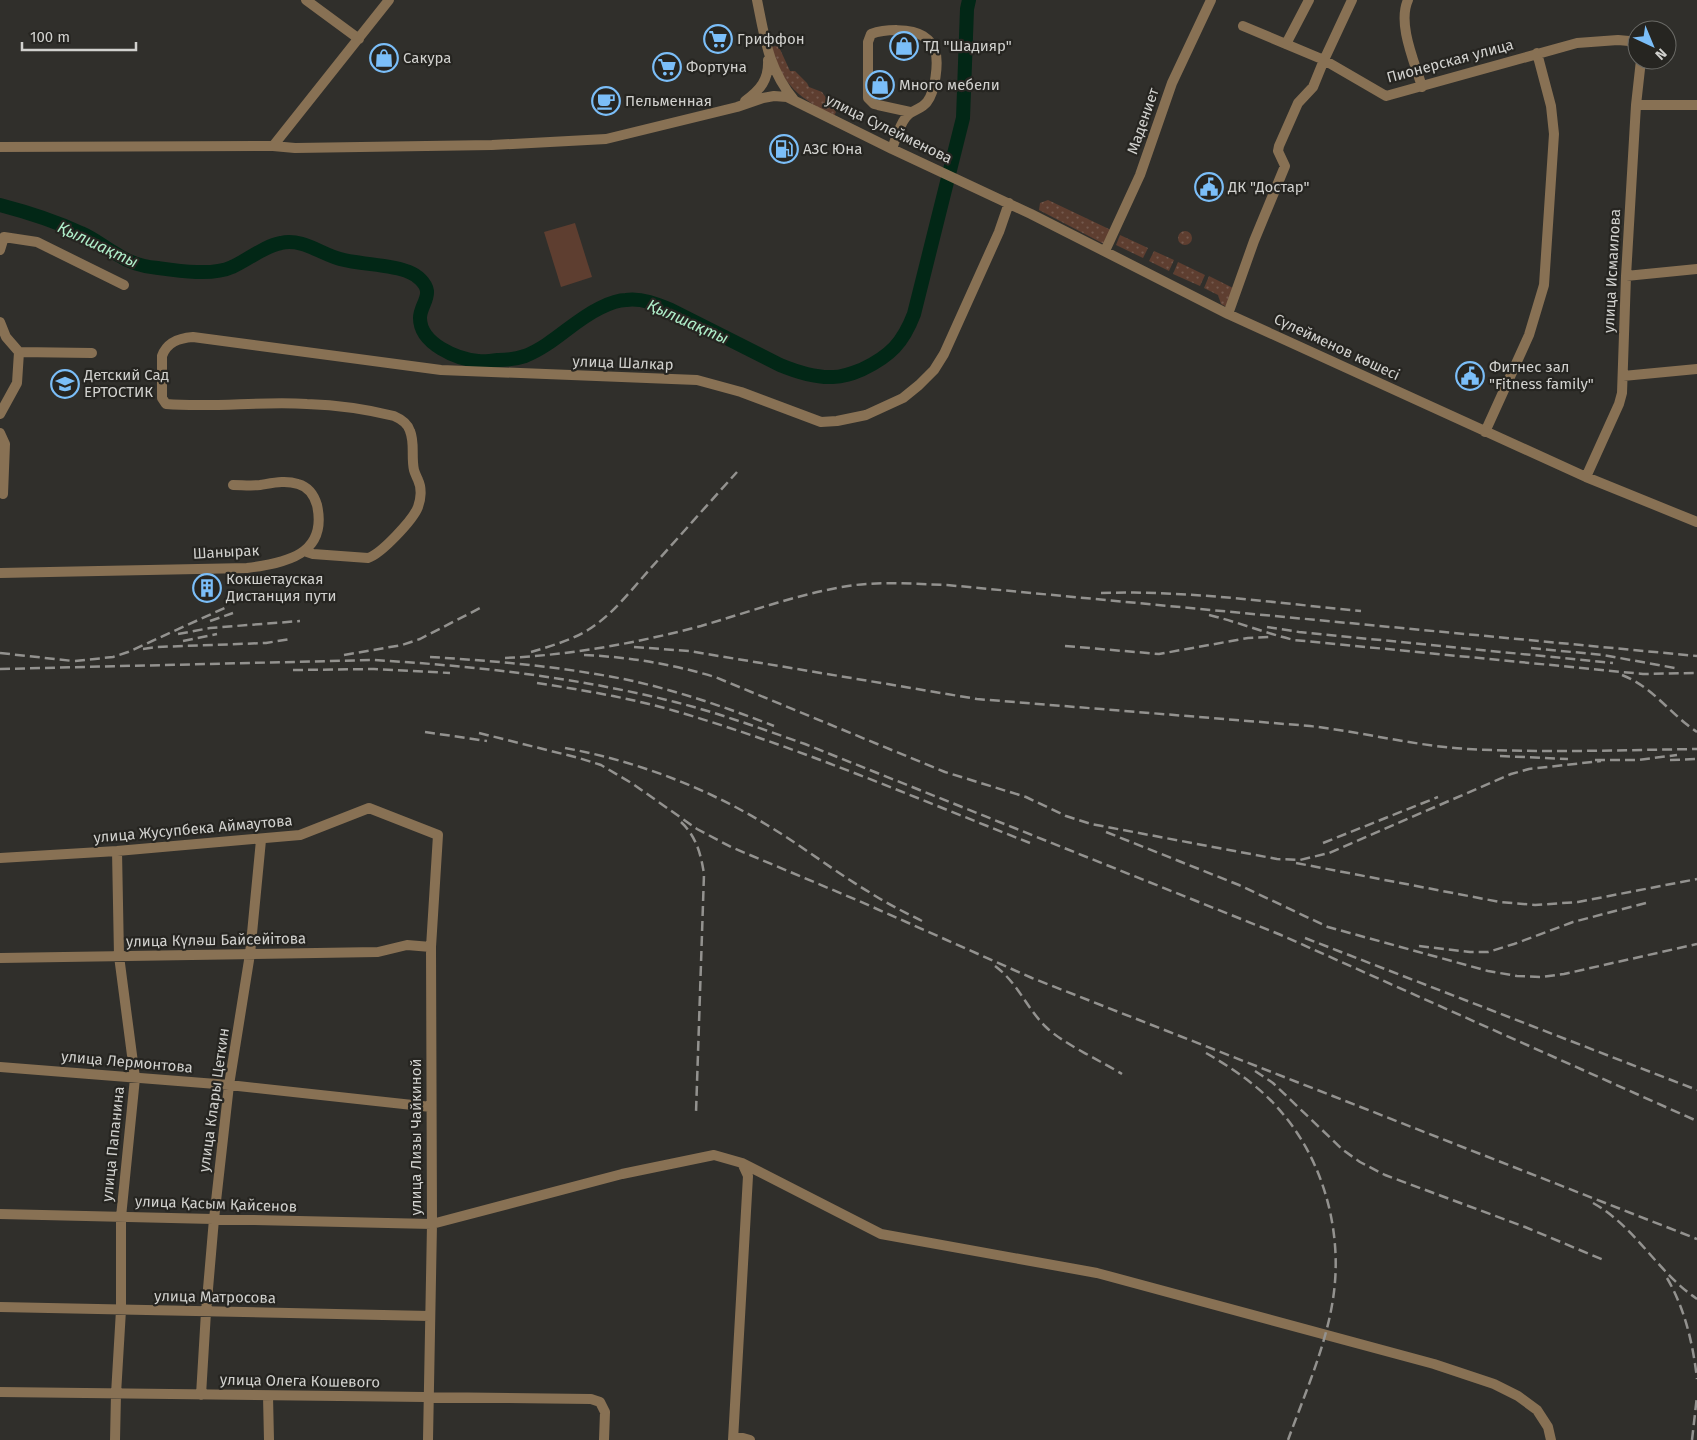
<svg xmlns="http://www.w3.org/2000/svg" width="1697" height="1440" font-family="'Fira Sans',sans-serif">
	<defs>
		<pattern id="grass-dots" width="8" height="8" patternUnits="userSpaceOnUse" patternTransform="scale(1.25)"><rect width="8" height="8" fill="#5e3e30"/><path d="M2 2h.1M6 6h.1" fill="none" stroke="#74594d" stroke-width="1.8" stroke-linecap="round"/></pattern>
	</defs>
	<rect width="100%" height="100%" fill="#302f2b"/>
	<path fill="url(#grass-dots)" d="M775,46L779,47L790,71H795L807,83L809,87L822,92L836,112L834,116C801,99 781,85 772,47Z
		M1048,200L1111,230L1104,244L1039,210L1040,203Z
		M1178 238a7 7 0 1 1 14 0a7 7 0 1 1-14 0Z
		M1120,235L1148,248L1143,258L1116,245Z
		M1154,251L1174,260L1169,271L1149,261Z
		M1178,262L1205,275L1200,286L1173,274Z
		M1209,276L1235,289L1227,307L1221,304L1218,295L1204,288Z"/>
	<path fill="#5e3e30" d="M575,223L592,277L561,287L544,232Z"/>
	<g fill="none" stroke-linecap="round" stroke-linejoin="round">
		<path stroke="#022716" stroke-width="14" d="M0,205C27,212 55,221 81,233C95,239 105,248 118,255C130,263 144,267 158,268C179,271 213,276 232,267C248,260 264,246 281,243C302,238 321,254 340,259C362,265 390,264 409,272C417,275 426,283 427,291C428,300 420,308 420,318C420,344 457,359 478,361C484,362 491,361 498,360C506,360 516,359 525,356C553,345 573,321 600,308C608,304 618,300 626,300C642,298 657,304 671,310L780,365C797,372 815,378 833,377C844,377 853,373 863,369C890,356 903,343 914,314L963,118L967,9L969,0"/>
		<path stroke="#887154" stroke-width="10" d="M306,0L359,39
			M757,0C765,39 768,68 794,100
			M1408,0C1397,24 1415,63 1422,87
			M1243,26L1324,60L1386,96L1577,43L1618,40L1629,41L1637,47
			M1286,44L1309,0
			M745,101C760,90 769,80 768,60
			M1636,105H1697
			M273,146L389,0
			M0,147L273,146L295,148L492,145L606,139L737,107L763,98L774,96L787,97L892,149L1031,214L1228,314L1586,477L1697,522
			M892,149C896,138 899,126 906,117C911,110 921,110 927,102C935,92 939,63 935,50C933,44 929,40 923,36C911,28 885,29 871,34L868,42V98L874,104L878,105L910,112
			M0,250L4,237L37,242L124,285
			M1105,251L1140,175L1172,83L1211,0
			M1626,276L1697,269
			M1228,314L1254,241L1285,166L1278,151L1279,146L1298,103L1313,87L1324,60L1352,0
			M0,322L6,337L19,352L17,383L0,414
			M19,352L92,353
			M1623,376L1697,369
			M1485,432L1529,335L1544,285L1554,134L1551,106L1537,53
			M0,433L5,444L3,494
			M1586,477L1619,404L1622,393L1626,276L1636,105L1641,60
			M304,551L313,554L368,558C381,554 413,520 418,507C421,499 422,488 418,480C417,477 415,474 414,470C411,457 415,443 410,431C408,424 401,419 394,416C366,409 336,405 307,404C260,401 213,408 166,404L162,398V356C167,342 179,338 193,337L441,370L697,380L741,392L821,422L837,421L866,415L903,398L919,385L934,370L944,354L999,232L1009,203
			M0,573L247,568C285,563 328,555 317,505C314,495 309,487 298,484C285,480 273,483 260,485C251,486 242,485 233,485
			M0,858L117,851L300,835L369,808L438,835L431,947L432,1224L428,1440
			M0,958L378,952L407,945L431,947
			M0,1067L229,1085L431,1107
			M0,1214L432,1224L622,1174L714,1155L742,1163L881,1234L1097,1273L1434,1364L1494,1384L1518,1396L1537,1410L1548,1427L1551,1440
			M0,1307L430,1316
			M0,1392L591,1399L600,1402L605,1412L604,1440
			M201,1395L206,1312L214,1219L229,1085L250,954L261,840
			M268,1396L269,1440
			M734,1438H743L750,1440
			M115,1440L116,1394L121,1310V1217L135,1078L119,956L117,851
			M733,1440L748,1176L742,1163"/>
		<path stroke="#93928f" stroke-width="2.5" stroke-dasharray="10 5" stroke-linecap="butt" d="M1101,593C1188,590 1275,603 1361,611
			M1209,615C1238,622 1265,633 1294,640L1643,674L1697,673
			M210,621L233,613
			M1267,627L1299,632L1613,663
			M178,634L210,628L300,621
			M183,641L217,634
			M1065,646L1159,654L1248,638L1271,637
			M634,647L689,651L977,699L1310,726C1363,732 1415,746 1468,749C1544,753 1621,750 1697,749
			M1531,648L1603,655L1675,668
			M143,649L156,647L266,643L290,639
			M531,652C551,646 573,640 591,628C614,613 632,589 650,569C679,537 708,504 737,472
			M0,653L73,661
			M344,655L402,645L420,639L484,606
			M584,655C629,657 672,664 715,677L945,772L1026,797L1066,816L1091,824L1277,859L1300,860L1329,853L1511,774L1529,769L1601,761
			M430,657C497,661 567,667 633,681C681,692 728,708 774,726
			M505,658C571,655 637,643 701,626C749,612 798,594 848,586C881,581 914,584 947,585L1697,656
			M75,661L113,657L128,652L229,606
			M0,669L374,660C475,666 576,677 675,702C719,713 762,729 805,744L1281,935L1697,1121
			M293,670L374,669L450,673
			M1622,675C1653,687 1670,714 1697,732
			M537,683C583,690 630,698 675,711C796,746 913,797 1030,843
			M425,732L487,741
			M479,733L579,758L601,765L633,784L697,829L731,847L859,901L1032,978L1697,1239
			M565,748C636,761 705,787 767,825C802,846 834,871 869,892C886,903 904,912 922,921
			M1500,756L1568,759
			M1595,760H1638L1677,755
			M1670,760L1697,759
			M681,822C696,836 701,854 704,874L696,1113
			M1106,832L1239,885L1328,927L1488,971L1517,976L1542,977L1564,974L1697,944
			M1323,843L1438,797
			M1296,863L1500,902L1535,905L1578,902L1697,879
			M1305,938L1697,1090
			M1419,946L1470,952H1488L1514,944L1573,922L1646,903
			M995,966C1019,984 1026,1008 1047,1028C1064,1044 1101,1061 1122,1074
			M1206,1053C1234,1069 1263,1089 1283,1114C1325,1164 1343,1235 1333,1299C1326,1346 1304,1396 1288,1440
			M1255,1071L1273,1083L1343,1150L1360,1162L1385,1175L1525,1227L1606,1261
			M1593,1203C1636,1227 1657,1272 1697,1299
			M1667,1278C1685,1309 1693,1344 1697,1379
			M1692,1440L1697,1396"/>
	</g>
	<defs>
		<symbol id="supermarket-ring" viewBox="-11 -11 22 22"><circle r="9.5" fill="#262521" stroke="#7bbef8" stroke-width="1.5"/><path d="M-6-5.5h2.5l.6 2H6L4.5 2H-2.5L-4.4-4H-6ZM-1.5 3.2a1.3 1.3 0 1 0 .1 0ZM3 3.2a1.3 1.3 0 1 0 .1 0Z" fill="#7bbef8"/></symbol>
		<symbol id="shop-ring" viewBox="-11 -11 22 22"><circle r="9.5" fill="#262521" stroke="#7bbef8" stroke-width="1.5"/><path d="M-5-2.5h2.3a2.7 3.5 0 0 1 5.4 0H5L5.5 6h-11ZM-1.5-2.5h3a1.5 2.3 0 0 0-3 0Z" fill="#7bbef8"/></symbol>
		<symbol id="cafe-ring" viewBox="-11 -11 22 22"><circle r="9.5" fill="#262521" stroke="#7bbef8" stroke-width="1.5"/><path d="M-5.5-4.5H6V0H3Q3 3.5 0 3.5H-2.5Q-5.5 3.5-5.5 0ZM3-3.2v2h1.7v-2ZM-6 4.5H4V6H-6Z" fill="#7bbef8"/></symbol>
		<symbol id="fuel-ring" viewBox="-11 -11 22 22"><circle r="9.5" fill="#262521" stroke="#7bbef8" stroke-width="1.5"/><path d="M-5.5-6h7V0h2V4h1.3V-2.5L3-4.5l.8-.8L6-3V5H2.5V1h-1V6h-7ZM-4.2-4.7v3.2H.2V-4.7Z" fill="#7bbef8"/></symbol>
		<symbol id="civic-ring" viewBox="-11 -11 22 22"><circle r="9.5" fill="#262521" stroke="#7bbef8" stroke-width="1.5"/><path d="M-.6-6.5H3V-4.5H.6V-3L4-1V1h2V6H-6V1h2V-1L-.6-3ZM-1.2 2.5V6h2.4V2.5Z" fill="#7bbef8"/></symbol>
		<symbol id="school-ring" viewBox="-11 -11 22 22"><circle r="9.5" fill="#262521" stroke="#7bbef8" stroke-width="1.5"/><path d="M0-5L7-2L0 1L-7-2ZM-4 1L0 2.5L4 1V4Q0 6-4 4Z" fill="#7bbef8"/></symbol>
		<symbol id="building-ring" viewBox="-11 -11 22 22"><circle r="9.5" fill="#262521" stroke="#7bbef8" stroke-width="1.5"/><path d="M-4-6H4V6H1V3H-1V6H-4ZM-2.5-4.3h1.7v1.8h-1.7ZM.8-4.3h1.7v1.8H.8ZM-2.5-1h1.7V.8h-1.7ZM.8-1h1.7V.8H.8Z" fill="#7bbef8"/></symbol>
	</defs>
	<g fill-rule="evenodd">
		<use href="#supermarket-ring" x="702" y="23" width="32" height="32"/>
		<use href="#shop-ring" x="888" y="30" width="32" height="32"/>
		<use href="#shop-ring" x="368" y="42" width="32" height="32"/>
		<use href="#supermarket-ring" x="651" y="51" width="32" height="32"/>
		<use href="#shop-ring" x="864" y="69" width="32" height="32"/>
		<use href="#cafe-ring" x="590" y="85" width="32" height="32"/>
		<use href="#fuel-ring" x="768" y="133" width="32" height="32"/>
		<use href="#civic-ring" x="1193" y="171" width="32" height="32"/>
		<use href="#civic-ring" x="1454" y="360" width="32" height="32"/>
		<use href="#school-ring" x="49" y="368" width="32" height="32"/>
		<use href="#building-ring" x="191" y="572" width="32" height="32"/>
	</g>
	<g text-anchor="middle" stroke-width="4.5" stroke-linejoin="round" paint-order="stroke">
		<g font-size="15" fill="#d1d1ce" stroke="#262521" text-anchor="start">
			<text x="737" y="44">Гриффон</text>
			<text x="923" y="51">ТД "Шадияр"</text>
			<text x="403" y="63">Сакура</text>
			<text x="686" y="72">Фортуна</text>
			<text x="899" y="90">Много мебели</text>
			<text x="625" y="106">Пельменная</text>
			<text x="803" y="154">АЗС Юна</text>
			<text x="1228" y="192">ДК "Достар"</text>
			<text x="1489" y="372">Фитнес зал<tspan x="1489" dy="17">"Fitness family"</tspan></text>
			<text x="84" y="380">Детский Сад<tspan x="84" dy="17">ЕРТОСТИК</tspan></text>
			<text x="226" y="584">Кокшетауская<tspan x="226" dy="17">Дистанция пути</tspan></text>
		</g>
		<g font-size="15" fill="#d1d1ce" stroke="#262521">
			<text transform="translate(1450 61) rotate(-15)" y="5">Пионерская улица</text>
			<text transform="translate(1143 121) rotate(-71)" y="5">Мадениет</text>
			<text transform="translate(889 129) rotate(26)" y="5">улица Сулейменова</text>
			<text transform="translate(1612 271) rotate(-87)" y="5">улица Исмаилова</text>
			<text transform="translate(1337 347) rotate(25)" y="5">Сүлейменов көшесі</text>
			<text transform="translate(623 363) rotate(2)" y="5">улица Шалкар</text>
			<text transform="translate(226 552) rotate(-3)" y="5">Шанырак</text>
			<text transform="translate(193 829) rotate(-5)" y="5">улица Жусупбека Аймаутова</text>
			<text transform="translate(216 940) rotate(-1)" y="5">улица Күләш Байсейітова</text>
			<text transform="translate(127 1062) rotate(5)" y="5">улица Лермонтова</text>
			<text transform="translate(214 1100) rotate(-82)" y="5">улица Клары Цеткин</text>
			<text transform="translate(416 1137) rotate(-90)" y="5">улица Лизы Чайкиной</text>
			<text transform="translate(113 1144) rotate(-84)" y="5">улица Папанина</text>
			<text transform="translate(216 1204) rotate(2)" y="5">улица Қасым Қайсенов</text>
			<text transform="translate(215 1297) rotate(1)" y="5">улица Матросова</text>
			<text transform="translate(300 1381) rotate(1)" y="5">улица Олега Кошевого</text>
		</g>
		<g font-size="16" font-style="italic" fill="#afefca" stroke="#262521">
			<text transform="translate(98 244) rotate(25)" y="6">Қылшақты</text>
			<text transform="translate(688 321) rotate(24)" y="6">Қылшақты</text>
		</g>
	</g>
	<g transform="translate(1652 45) rotate(136)"><circle r="24" fill="#262521" stroke="#6a6a66"/>
	<path d="M0-4L9 19L0 12L-9 19Z" fill="#7bbef8"/>
	<text y="-8" font-size="14" font-weight="bold" text-anchor="middle" fill="#d1d1ce">N</text>
	</g>
	<path d="M22 42v8h114v-8" fill="none" stroke="#d1d1ce" stroke-width="2.5"/>
	<text x="30" y="42" font-size="15" fill="#d1d1ce" stroke="#262521" stroke-width="4" paint-order="stroke">100 m</text>
</svg>
